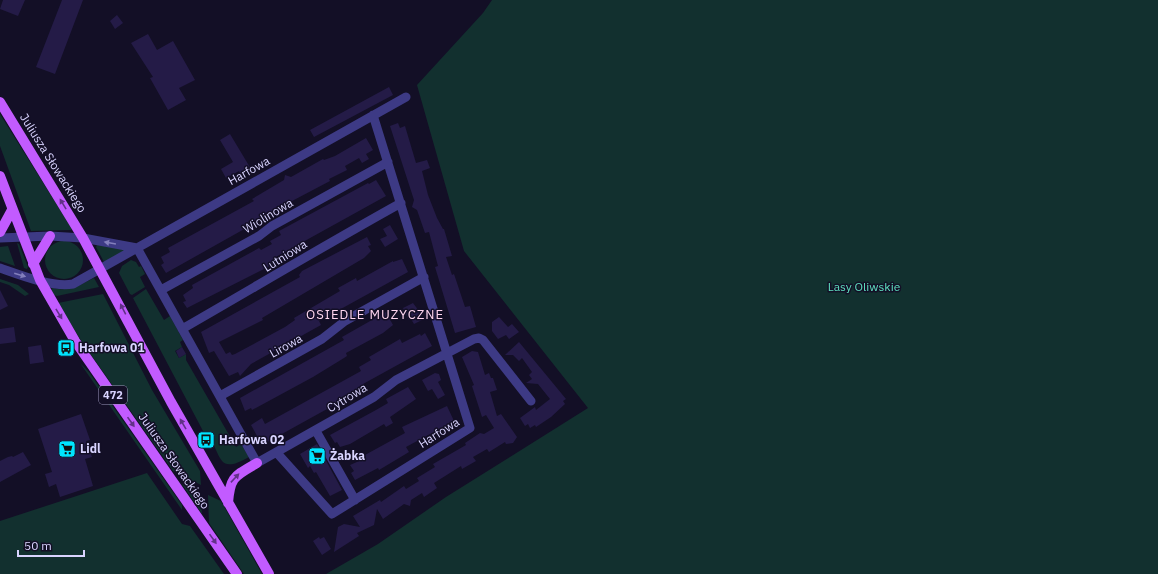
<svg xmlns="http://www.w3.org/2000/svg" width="1158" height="574" font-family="'IBM Plex Sans',sans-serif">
	<rect width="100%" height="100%" fill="#130f26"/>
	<path fill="#12302f" d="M492,0H1158V574H326L378,544L446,497L588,408L464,251L417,85L483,13Z
		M0,114L72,229L71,230L31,231L0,146Z
		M45 260a19 19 0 1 1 38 0a19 19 0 1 1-38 0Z
		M17,243L19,244L28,267L27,269L24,268Z
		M97,245L128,249L104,262L96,247Z
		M8,246L15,266L0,261V247Z
		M131,260L136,262L139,267L141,266L145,274L140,277L145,287L132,295L130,294L119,273L122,266Z
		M94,278L99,287L57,296L54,295L51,289L53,288C69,292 80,285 94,278Z
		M0,279L18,285L29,294L25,296L9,285L0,282Z
		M146,289L164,320L170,316L183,340L180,342L182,347L175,351L179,358L186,354V360L236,447L241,444L249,457C213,478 224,449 203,431L133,298Z
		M103,294L152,390L200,471L201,485L173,471L82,342L58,303Z
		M80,363L89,372L182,505V510Z
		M147,473L182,524L190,526L224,574H0V521Z
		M182,484L201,494L202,514Z
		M208,495L221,501L262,574H244L209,523Z"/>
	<path fill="#241b47" d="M3,0H25L18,16L0,9Z
		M62,0H83L55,74L36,67Z
		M117,15L123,23L115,29L110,21Z
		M148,34L157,50L173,41L195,80L179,88L186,100L168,110L150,78L153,77L131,43Z
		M389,87L393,95L314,137L310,130Z
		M398,123L400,128L405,126L416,163L427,160L430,168L422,171L428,195L437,218L443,229H444L452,256L446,257L452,275L454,274L465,307L470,306L476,327L455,333L435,267L438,266L429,232L425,233L417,210L412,207L414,200L390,126Z
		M230,134L251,169L241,175L239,171L226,178L221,169L233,162L220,140Z
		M366,138L373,150L366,154L369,159L362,163L359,158L345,166L347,170L329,179L330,181L254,221L255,223L166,273L161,265L164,263L161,257L170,252L168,248L254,201L252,199L284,180L285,175L291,177L323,159L324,160L335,156Z
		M376,180L386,196L274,258L276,262L266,268L187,308L183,302L186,301L183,295L193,288L192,285L259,248L261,250L272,244L270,241L281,235L279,231L368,183L369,184Z
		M390,225L398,239L385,247L380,239L387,236L383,229Z
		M367,237L371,245L368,246L371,251L364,258L262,318L263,320L219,342L226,354L230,352L232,355L235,354L285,327L295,320L294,318L340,291L338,288L356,278L357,281L393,261V262L402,259L408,272L319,321L321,325L251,364L240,376L238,372L229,376L214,351L209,353L201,332L300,277L299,275L302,271Z
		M0,290L8,306L0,310Z
		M413,303L422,315L420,316L422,320L414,324L411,319L409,320L403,308Z
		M386,312L393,325L383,333L346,353L347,356L344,358L313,377L252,410L251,408L245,411L240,398L344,340L342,337Z
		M499,317L508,327L512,324L519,332L509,339L506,335L498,339L492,331V322Z
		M14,327L16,342L0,344V329Z
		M425,333L432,346L363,384L365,388L262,445L251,425L262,418L265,424L352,376L361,371L359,367L371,360L369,357L400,339L402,343L420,334L421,336Z
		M519,342L566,399L563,401L565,404L551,417L536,427L535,425L530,428L528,424L525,426L520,418L535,407L536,410L550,399L538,384L526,383L532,379L529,375L532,372L522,358L519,361L513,355H505Z
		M41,345L44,362L30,364L28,347Z
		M182,347L186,354L179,358L176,351Z
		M472,351L478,352L485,375L489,373L491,378H493L497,390L490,392L497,416L501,414L517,437L513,443L506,444L505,442L489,452L487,449L473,457L476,461L462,469L461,466L434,483L437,488L424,497L422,493L411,500L410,506L404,504L383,519L377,509L374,525L357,533L359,536L334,552L338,527L344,524L360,527L353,516L380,500L381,502L404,486L406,489L419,481L417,478L435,467L433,464L466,445L465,443L480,433L484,434L494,428L486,415L482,417L472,386L474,385L462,357Z
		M435,373L439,374L441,380L438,382L445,395L438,399L432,389L428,391L422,380Z
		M408,387L416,399L390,417L393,423L386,427L384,424L350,444L340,447L337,442L335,443L330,435L376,410L388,403L386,399Z
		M447,406L454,421L406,447L409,452L379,470L378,468L355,480L351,473L354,471L350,465L366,458L365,455L405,433L402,427Z
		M81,414L90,440L86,441L92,457L85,459L93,486L60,497L56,484L49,487L45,474L52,472L38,429Z
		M317,444L342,490L330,496L316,472L314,473L310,466L308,468L300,454Z
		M23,452L31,465L0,482V461L8,457L12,456L13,457Z
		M319,537L320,539L324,537L331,549L322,555L313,541Z"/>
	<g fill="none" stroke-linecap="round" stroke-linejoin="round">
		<path stroke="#3d3a85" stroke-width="9" d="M0,238L50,236L83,238L137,248
			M137,248L257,463L374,397L396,380L474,339L479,338L483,340L531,401
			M0,268C20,275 53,288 73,284L406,97
			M161,290L259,236L272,226L388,162
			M182,329C255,287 327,244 401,203
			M220,396L322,339L345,321L424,277
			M316,431L355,500
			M277,453L332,514L470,428L373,115"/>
		<path stroke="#c25bff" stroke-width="10" d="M0,102L83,238L171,402L269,574
			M0,176L40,280L75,341L237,574
			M0,232L12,210
			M33,264L50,236
			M228,503C230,476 235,476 257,463"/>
	</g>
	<defs><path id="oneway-solid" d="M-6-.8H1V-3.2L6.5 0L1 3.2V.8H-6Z"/></defs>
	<g fill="#623188">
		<use href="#oneway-solid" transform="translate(63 204) rotate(-121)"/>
		<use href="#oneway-solid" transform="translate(123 309) rotate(-117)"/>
		<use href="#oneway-solid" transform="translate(59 314) rotate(59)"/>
		<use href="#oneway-solid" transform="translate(131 422) rotate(55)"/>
		<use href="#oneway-solid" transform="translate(183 424) rotate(-120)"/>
		<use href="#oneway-solid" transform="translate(235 478) rotate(-47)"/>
		<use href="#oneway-solid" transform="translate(213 539) rotate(55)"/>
	</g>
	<g fill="#837fbc">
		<use href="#oneway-solid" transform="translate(110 243) rotate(-170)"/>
		<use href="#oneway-solid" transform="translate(20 275) rotate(16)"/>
	</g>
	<defs>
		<symbol id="bus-square" viewBox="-11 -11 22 22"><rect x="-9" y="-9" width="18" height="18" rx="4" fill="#00e5ff" stroke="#130f26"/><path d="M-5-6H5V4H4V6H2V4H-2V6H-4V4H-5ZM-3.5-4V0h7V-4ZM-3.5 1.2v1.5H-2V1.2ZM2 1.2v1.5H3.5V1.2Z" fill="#111"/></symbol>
		<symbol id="supermarket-square" viewBox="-11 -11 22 22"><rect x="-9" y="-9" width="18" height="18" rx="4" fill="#00e5ff" stroke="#130f26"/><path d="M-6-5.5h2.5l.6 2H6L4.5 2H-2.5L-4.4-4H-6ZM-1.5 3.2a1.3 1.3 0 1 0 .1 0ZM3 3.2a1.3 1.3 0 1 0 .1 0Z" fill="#111"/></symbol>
	</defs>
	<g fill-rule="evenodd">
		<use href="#bus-square" x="56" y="338" width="20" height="20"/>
		<use href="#bus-square" x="196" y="430" width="20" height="20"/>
		<use href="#supermarket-square" x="57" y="439" width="20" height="20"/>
		<use href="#supermarket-square" x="307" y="446" width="20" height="20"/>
	</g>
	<g text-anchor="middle" stroke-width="3" stroke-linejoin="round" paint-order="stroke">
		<rect fill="#130f26" stroke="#9e99be" stroke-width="1" x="99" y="386" width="28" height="18" rx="3"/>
		<g font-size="11" font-weight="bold" fill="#d9d4ff">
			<text x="113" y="399">472</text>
		</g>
		<g font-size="12" fill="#d9d4ff" stroke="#130f26">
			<text transform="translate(53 163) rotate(58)" y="4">Juliusza Słowackiego</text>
			<text transform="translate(249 171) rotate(-29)" y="4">Harfowa</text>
			<text transform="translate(268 216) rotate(-31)" y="4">Wiolinowa</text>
			<text transform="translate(285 256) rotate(-32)" y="4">Lutniowa</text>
			<text transform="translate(286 346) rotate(-29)" y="4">Lirowa</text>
			<text transform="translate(347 398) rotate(-31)" y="4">Cytrowa</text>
			<text transform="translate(439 433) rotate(-32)" y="4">Harfowa</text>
			<text transform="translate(174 461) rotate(55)" y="4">Juliusza Słowackiego</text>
		</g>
		<g font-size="12" fill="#5fe0c0" stroke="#130f26">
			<text x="864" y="291">Lasy Oliwskie</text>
		</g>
		<g font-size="12" font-weight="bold" fill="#d9d4ff" stroke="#130f26" text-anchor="start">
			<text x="79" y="352">Harfowa 01</text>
			<text x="219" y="444">Harfowa 02</text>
			<text x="80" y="453">Lidl</text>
			<text x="330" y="460">Żabka</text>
		</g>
		<g font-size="13" letter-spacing="1" fill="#ffd6f0" stroke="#130f26">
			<text x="375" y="319">OSIEDLE MUZYCZNE</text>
		</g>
	</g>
	<path d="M18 550v6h66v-6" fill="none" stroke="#d9d4ff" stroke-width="2"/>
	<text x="24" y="550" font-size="12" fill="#d9d4ff" stroke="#130f26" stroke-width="3" paint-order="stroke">50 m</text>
</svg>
